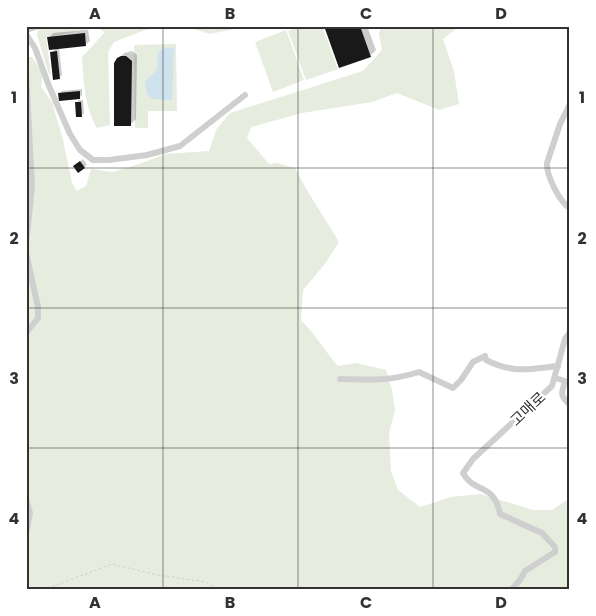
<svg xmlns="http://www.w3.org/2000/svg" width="596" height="616" font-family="Poppins,'Noto Sans KR',sans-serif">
	<rect width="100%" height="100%" fill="#fff"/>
	<path fill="#e6ecde" d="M43,26H175L145,30L114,42L108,52L110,125L97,128C84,106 84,81 82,57L105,32L97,28L46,37L51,76L48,72L37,35L38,30Z
		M184,26H249L210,34Z
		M300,26H322L338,69L306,80L288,31Z
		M381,26H460L443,39L454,71L459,104L439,110L397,93L372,102L302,113L251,127L247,138L269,164L277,163L295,168L305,187L339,242L324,265L303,290L301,320C316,335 324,350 338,366L357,363L386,370L392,390L395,410L389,433L391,471L398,490L420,507L451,497L481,494L533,510H552L570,498V590H26V57H32L43,73L41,87L52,102L63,140L72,183L77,191L86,186L91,169L113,172L139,164L166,154L209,151L216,130L230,113L363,71L382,50L379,34Z
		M286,30L304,80L273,92L255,42Z
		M176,44L177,111H148V128H135L134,45Z"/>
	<path fill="#cee3ee" d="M164,48H174L172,100L153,99L147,94L145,83L147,79L157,70L158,52Z"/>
	<path fill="#0003" d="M325,26H367L376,50L370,56Z
		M88,30L90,41L85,45L59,48L62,75L59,78L52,53L56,48L49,38L53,33Z
		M132,51L137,55L136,119L130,125L118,59L124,53Z
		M82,89V95L80,97L59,94L62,91Z
		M79,100H83L84,113L81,116L76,103Z
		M83,159L87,165L78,172L77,164Z"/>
	<path fill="#191919" d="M324,26H360L371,57L339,68Z
		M85,33L86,46L49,50L47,37Z
		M57,51L60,79L53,80L50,52Z
		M121,56H126L132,61L131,126H114V63L117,58Z
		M80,91V99L59,101L58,93Z
		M75,102H81L82,117H76Z
		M80,161L85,168L78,173L73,166Z"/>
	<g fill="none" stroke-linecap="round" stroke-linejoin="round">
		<path stroke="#cfcfcf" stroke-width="1" stroke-dasharray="2.5 2.5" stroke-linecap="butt" d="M43,590L112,564L158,575L206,582L217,590"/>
		<path stroke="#cfcfcf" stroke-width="6" d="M26,30L39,26
			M26,34L35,48L49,86L70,134L80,150L93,160H109L147,155L180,146L245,95
			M26,73L32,186L26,245
			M570,104L560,124L547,163C546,174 559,202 570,208
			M26,253L38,307V318L26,333
			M555,378L565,381C561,394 560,396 570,405
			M340,379C369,380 391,381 419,372L453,388L461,380L473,362L485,356L486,360C514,374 529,369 558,366
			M26,499L30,513L26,534
			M511,590L520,580L525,571L555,552V547L542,533L500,514C494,482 474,494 463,473L473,459L552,386L565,339L570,332"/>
	</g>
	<path fill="none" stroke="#323232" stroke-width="1" stroke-opacity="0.55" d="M163,26V590M298,26V590M433,26V590M26,168H570M26,308H570M26,448H570"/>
	<g text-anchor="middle" stroke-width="5" stroke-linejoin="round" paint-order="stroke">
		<g font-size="15" fill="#323232" stroke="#fff">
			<text transform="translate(528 409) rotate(-43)" y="5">고매로</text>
		</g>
	</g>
	<rect width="596" height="616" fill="none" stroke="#ffffff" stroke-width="55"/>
	<rect x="28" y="28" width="540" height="560" fill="none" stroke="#323232" stroke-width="2"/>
	<g font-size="16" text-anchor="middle" font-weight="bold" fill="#323232">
		<text x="95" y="19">A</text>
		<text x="230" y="19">B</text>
		<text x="366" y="19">C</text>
		<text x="501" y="19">D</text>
		<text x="14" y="103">1</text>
		<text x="582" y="103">1</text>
		<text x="14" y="244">2</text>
		<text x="582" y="244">2</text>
		<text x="14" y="384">3</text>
		<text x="582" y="384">3</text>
		<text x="14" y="524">4</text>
		<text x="582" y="524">4</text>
		<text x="95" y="608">A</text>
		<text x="230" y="608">B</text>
		<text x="366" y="608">C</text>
		<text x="501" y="608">D</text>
	</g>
</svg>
